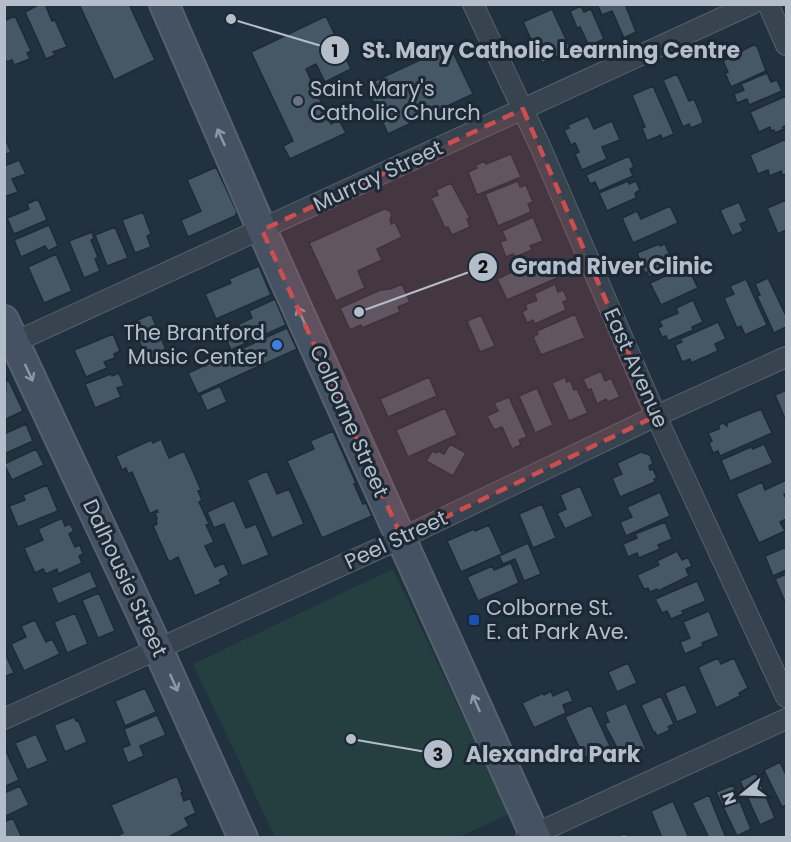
<svg xmlns="http://www.w3.org/2000/svg" width="791" height="842" font-family="Poppins,sans-serif">
	<rect width="100%" height="100%" fill="#22313f"/>
	<path fill="#253f40" d="M393,569L509,814L459,837H275L193,664Z"/>
	<path fill="#465766" stroke="#1e2a36" stroke-width="1.5" d="M40,4H45L52,21L55,20L67,47L53,52L55,55L46,59L25,12Z
		M79,4H129L155,60L114,80Z
		M597,4H625L636,32L624,38L612,11L602,15Z
		M581,6L584,12L591,9L604,39L589,46L580,27L577,28L570,11Z
		M552,9L571,50L542,63L523,22Z
		M15,16L31,51L27,53L30,59L14,65L12,60L7,62L4,58V21Z
		M326,16L351,69L325,82L316,64L306,69L331,124L339,120L346,133L290,159L283,146L293,141L251,52Z
		M753,45L757,46L766,71L731,87L725,73L728,72L723,61Z
		M450,46L473,94L388,134L366,85Z
		M767,73L771,82L777,80L782,91L749,105L747,99L737,103L734,94L744,90L741,84Z
		M677,74L689,101L694,99L702,118L703,123L691,128L689,124L683,127L663,80Z
		M653,86L674,134L662,139L661,135L647,141L642,128L645,127L632,95Z
		M786,96V125L783,127L784,129L775,133L774,130L771,131L770,127L759,132L750,112Z
		M588,116L594,129L612,121L620,140L602,147L607,159L582,170L575,154L579,152L575,143L571,145L564,130L569,128L568,125Z
		M4,136L11,152L4,155Z
		M786,139V174L782,175L781,171L770,176L768,170L758,174L750,155Z
		M511,154L521,177L477,195L468,172L477,168L476,165L485,161L486,164Z
		M629,156L634,167L630,169L633,176L599,191L595,182L590,184L586,175Z
		M19,160L26,174L12,179L18,192L4,197V166Z
		M216,167L237,212L235,216L188,237L181,220L201,211L187,180Z
		M518,181L520,187L526,185L533,202L528,204L531,212L498,226L485,194Z
		M628,181L629,184L636,181L640,190L635,193L636,198L607,211L599,193Z
		M451,183L470,218L467,219L470,227L452,235L448,227L445,228L431,198L438,195L436,190Z
		M38,199L47,220L14,234L7,218L29,209L27,204Z
		M786,200V230L778,234L767,208Z
		M739,202L747,221L740,224L743,231L732,236L720,210Z
		M670,206L678,223L633,243L622,218L637,211L641,219Z
		M384,209L390,211L392,215L390,220L391,224L395,222L402,237L377,249L382,260L358,271L365,288L336,301L309,243Z
		M143,212L151,234L147,236L151,247L135,253L122,220Z
		M533,217L543,241L530,246L532,250L515,257L513,254L506,257L500,242L506,240L502,231Z
		M49,225L58,246L48,251L45,246L21,257L14,240Z
		M115,227L128,258L107,266L95,235Z
		M92,232L94,238L91,240L98,257L95,259L100,271L84,278L69,241Z
		M659,244L660,246L665,244L671,258L667,260L668,264L664,265L666,270L649,277L647,272L645,273L637,253Z
		M56,254L72,291L44,303L28,267Z
		M548,257L551,264L556,262L559,269L554,271L557,278L507,300L497,279L523,267L522,264L534,259L535,262Z
		M259,266L271,295L216,319L205,294L231,283L229,279Z
		M687,266L698,288L661,305L650,283Z
		M768,278L786,316V327L774,333L757,296L760,295L755,284Z
		M746,279L767,325L745,335L741,326L737,328L724,298L734,294L730,286Z
		M402,284L410,302L398,307L400,312L362,328L361,325L350,330L340,308L380,290L390,289Z
		M555,284L558,292L563,290L568,300L563,302L566,310L535,324L533,320L527,323L522,312L527,309L525,305L537,300L534,294Z
		M275,299L286,325L231,350L223,332L252,318L249,311Z
		M693,300L703,322L692,327L693,330L668,341L666,336L662,337L658,328L662,326L659,321L678,313L676,308Z
		M151,314L167,352L148,361L131,323Z
		M575,314L585,338L541,355L533,337L538,334L537,331Z
		M481,315L495,346L480,352L467,321Z
		M718,322L726,339L715,344L718,351L691,363L690,359L682,362L675,345L682,342L680,339Z
		M287,328L297,349L198,394L188,373Z
		M113,334L120,351L114,354L115,358L104,362L107,368L86,377L74,350Z
		M601,371L605,381L611,378L620,397L608,402L606,399L597,404L591,389L588,390L583,379Z
		M119,373L124,386L117,388L121,397L95,408L85,384L111,374L112,376Z
		M429,377L437,396L388,417L380,399Z
		M565,377L567,382L570,380L574,390L577,389L588,413L569,421L552,383Z
		M6,379L10,383L23,411L4,420Z
		M220,386L227,402L207,411L200,395Z
		M537,388L553,425L535,433L519,396Z
		M786,390V421L775,395Z
		M509,397L527,437L519,440L521,445L512,449L502,427L494,430L487,416L498,411L494,403Z
		M445,408L457,435L408,457L396,430Z
		M761,409L772,433L720,456L718,451L713,453L709,443L712,441L708,433L719,429V425L723,423L727,426V423Z
		M26,424L33,441L4,454V434Z
		M333,431L356,483L354,484L363,504L366,503L372,516L322,538L287,461L314,449L310,441Z
		M161,439L169,458L184,451L201,490L198,491L202,500L199,502L209,524L206,525L214,542L205,546L215,567L224,563L229,575L219,580L221,584L195,596L178,557L169,562L153,526L157,524L156,519H157L155,513L158,512L157,510L150,514L132,472L128,474L126,468L122,470L116,456L151,440L153,443Z
		M450,444L466,453L453,476L426,461L432,451L436,453L438,451L444,454Z
		M764,444L773,463L730,481L721,460L751,447L753,449Z
		M36,449L44,465L12,480L4,464Z
		M641,452L650,455L653,464L649,466L650,470L653,469L657,478L654,479L655,482L620,497L612,478L622,474L617,463Z
		M267,471L277,494L289,489L304,524L272,538L247,480Z
		M786,480V493L784,494L786,499V519L780,522L785,531L759,543L736,494L762,482L765,490Z
		M47,485L58,511L18,527L9,506L25,500L23,495Z
		M580,486L593,516L565,529L557,513L566,509L560,495Z
		M660,492L670,516L626,536L620,522L632,517L627,507Z
		M234,500L246,528L256,524L269,555L242,566L224,524L214,528L207,512Z
		M542,504L556,538L533,548L519,514Z
		M62,518L65,526L70,524L74,531L69,534L75,547L80,545L83,554L79,556L82,563L58,574L57,569L46,574L43,569L35,573L24,548L43,540L38,529Z
		M665,522L672,539L658,545L660,549L639,558L637,553L628,557L623,544L637,538L635,534Z
		M489,525L502,554L461,572L447,541L474,529L475,531Z
		M528,543L541,574L524,581L515,559L503,564L499,556Z
		M786,547V570L773,576L765,556Z
		M677,551L682,560L688,557L692,566L686,569L689,576L658,591L657,589L650,592L648,588L644,589L637,575L659,565L657,561Z
		M511,563L519,583L478,601L467,577L492,566L494,570Z
		M90,571L97,587L58,604L51,588Z
		M786,574V604L775,579Z
		M697,581L706,601L682,611L683,614L671,619L667,611L662,613L655,599Z
		M99,593L115,631L98,638L82,600Z
		M709,611L719,636L702,643L703,646L685,654L680,642L690,638L683,622Z
		M75,613L88,644L67,653L54,622Z
		M35,620L46,642L52,639L60,654L24,671L11,644L26,637L21,626Z
		M4,651L14,673L4,677Z
		M718,658L721,664L734,658L748,688L739,693L740,696L716,708L698,667Z
		M628,663L637,683L617,692L608,672Z
		M685,684L698,713L677,722L665,693Z
		M145,688L156,712L125,726L115,701Z
		M568,689L573,701L563,705L566,713L534,728L522,703L543,693L544,695L551,691L553,696Z
		M661,696L674,724L668,727L670,730L657,736L655,732L654,733L641,705Z
		M626,703L646,749L635,754L633,749L621,755L606,727L605,723L609,722L605,712Z
		M591,705L610,746L584,758L565,717Z
		M157,715L166,735L140,746L144,756L128,763L122,748L130,745L124,729Z
		M74,717L76,721L78,720L87,742L65,752L54,725Z
		M36,734L48,761L27,770L15,743Z
		M6,751L19,780L4,787V752Z
		M780,762L786,775V805L782,807L764,770Z
		M756,773L775,818L760,825L740,781Z
		M177,776L183,792L181,793L184,801L190,798L196,813L185,818L189,826L167,838H114L123,833L111,805Z
		M733,785L751,829L737,836L716,792Z
		M20,786L29,805L4,817V793Z
		M709,795L726,838H709L692,803Z
		M673,801L689,838H662L651,811Z
		M13,818L22,838H4V822Z
		M626,833L628,838H614Z"/>
	<g fill="none" stroke-linecap="round" stroke-linejoin="round">
		<defs>
			<path id="street" d="M473,4L540,146L656,416L786,697
				M768,4L786,45
				M4,347L752,4
				M4,719L402,538L656,416L786,357
				M526,838L786,719"/>
			<path id="secondary" d="M164,4L262,230L536,838
				M4,320L158,649L243,838"/>
		</defs>
		<use href="#street" stroke="#55616d" stroke-width="22"/>
		<use href="#secondary" stroke="#55616d" stroke-width="32"/>
		<use href="#street" stroke="#37434f" stroke-width="20"/>
		<use href="#secondary" stroke="#445263" stroke-width="28"/>
	</g>
	<defs><path id="oneway-shaft" d="M-6 0H5M1.5-3L5.5 0L1.5 3" fill="none" stroke-width="1.6" stroke-linecap="round" stroke-linejoin="round" transform="scale(1.5)"/></defs>
	<g stroke="#8c98a6">
		<use href="#oneway-shaft" transform="translate(221 137) rotate(-114)"/>
		<use href="#oneway-shaft" transform="translate(301 315) rotate(-114)"/>
		<use href="#oneway-shaft" transform="translate(29 373) rotate(65)"/>
		<use href="#oneway-shaft" transform="translate(174 683) rotate(66)"/>
		<use href="#oneway-shaft" transform="translate(476 703) rotate(-114)"/>
	</g>
	<path fill="#cd4e50" fill-opacity="0.2" stroke="#cd4e50" stroke-width="4.5" stroke-dasharray="12 8" stroke-linejoin="round" d="M523,109L656,416L402,538L262,230Z"/>
	<circle fill="#6b7280" stroke="#1c2834" stroke-width="2" cx="298" cy="101" r="6"/>
	<circle fill="#3f7fe0" stroke="#1c2834" stroke-width="2" cx="277" cy="345" r="6"/>
	<rect fill="#1a4fb4" stroke="#1c2834" stroke-width="2" x="468" y="614" width="12" height="12" rx="3"/>
	<g text-anchor="middle" stroke-width="6" stroke-linejoin="round" paint-order="stroke">
		<g font-size="21" fill="#b3beca" stroke="#1c2834" text-anchor="start">
			<text x="310" y="96">Saint Mary's<tspan x="310" dy="24">Catholic Church</tspan></text>
			<text x="265" y="340" text-anchor="end">The Brantford<tspan x="265" dy="24">Music Center</tspan></text>
			<text x="486" y="615">Colborne St.<tspan x="486" dy="24">E. at Park Ave.</tspan></text>
		</g>
		<g font-size="21" fill="#b3beca" stroke="#1c2834">
			<text transform="translate(378 176) rotate(-25)" y="7">Murray Street</text>
			<text transform="translate(636 368) rotate(66)" y="7">East Avenue</text>
			<text transform="translate(349 421) rotate(66)" y="7">Colborne Street</text>
			<text transform="translate(396 540) rotate(-25)" y="7">Peel Street</text>
			<text transform="translate(125 578) rotate(65)" y="7">Dalhousie Street</text>
		</g>
	</g>
	<path fill="none" stroke="#b3beca" stroke-width="2" d="M231 19L335 50M359 312L483 267M351 739L438 754"/>
	<g fill="#b3beca" stroke="#1c2834" stroke-width="2">
		<circle cx="231" cy="19" r="6"/>
		<circle cx="359" cy="312" r="6"/>
		<circle cx="351" cy="739" r="6"/>
		<circle cx="335" cy="50" r="15"/>
		<circle cx="483" cy="267" r="15"/>
		<circle cx="438" cy="754" r="15"/>
	</g>
	<g font-size="18" text-anchor="middle" font-weight="bold" fill="#111">
		<text x="335" y="57">1</text>
		<text x="483" y="273">2</text>
		<text x="438" y="761">3</text>
	</g>
	<g font-size="22" text-anchor="middle" font-weight="bold" fill="#b3beca" stroke="#1c2834" stroke-width="6" stroke-linejoin="round" paint-order="stroke">
		<text x="551" y="58">St. Mary Catholic Learning Centre</text>
		<text x="612" y="274">Grand River Clinic</text>
		<text x="553" y="762">Alexandra Park</text>
	</g>
	<rect width="791" height="842" fill="none" stroke="#b3beca" stroke-width="12"/>
	<g transform="translate(743 794) rotate(251)" stroke="#1c2834" stroke-width="4.5" paint-order="stroke">
	<path d="M0-4.5L10 22L0 15L-10 22Z" fill="#b3beca"/>
	<text y="-9" font-size="16" font-weight="bold" text-anchor="middle" fill="#b3beca">N</text>
	</g>
</svg>
